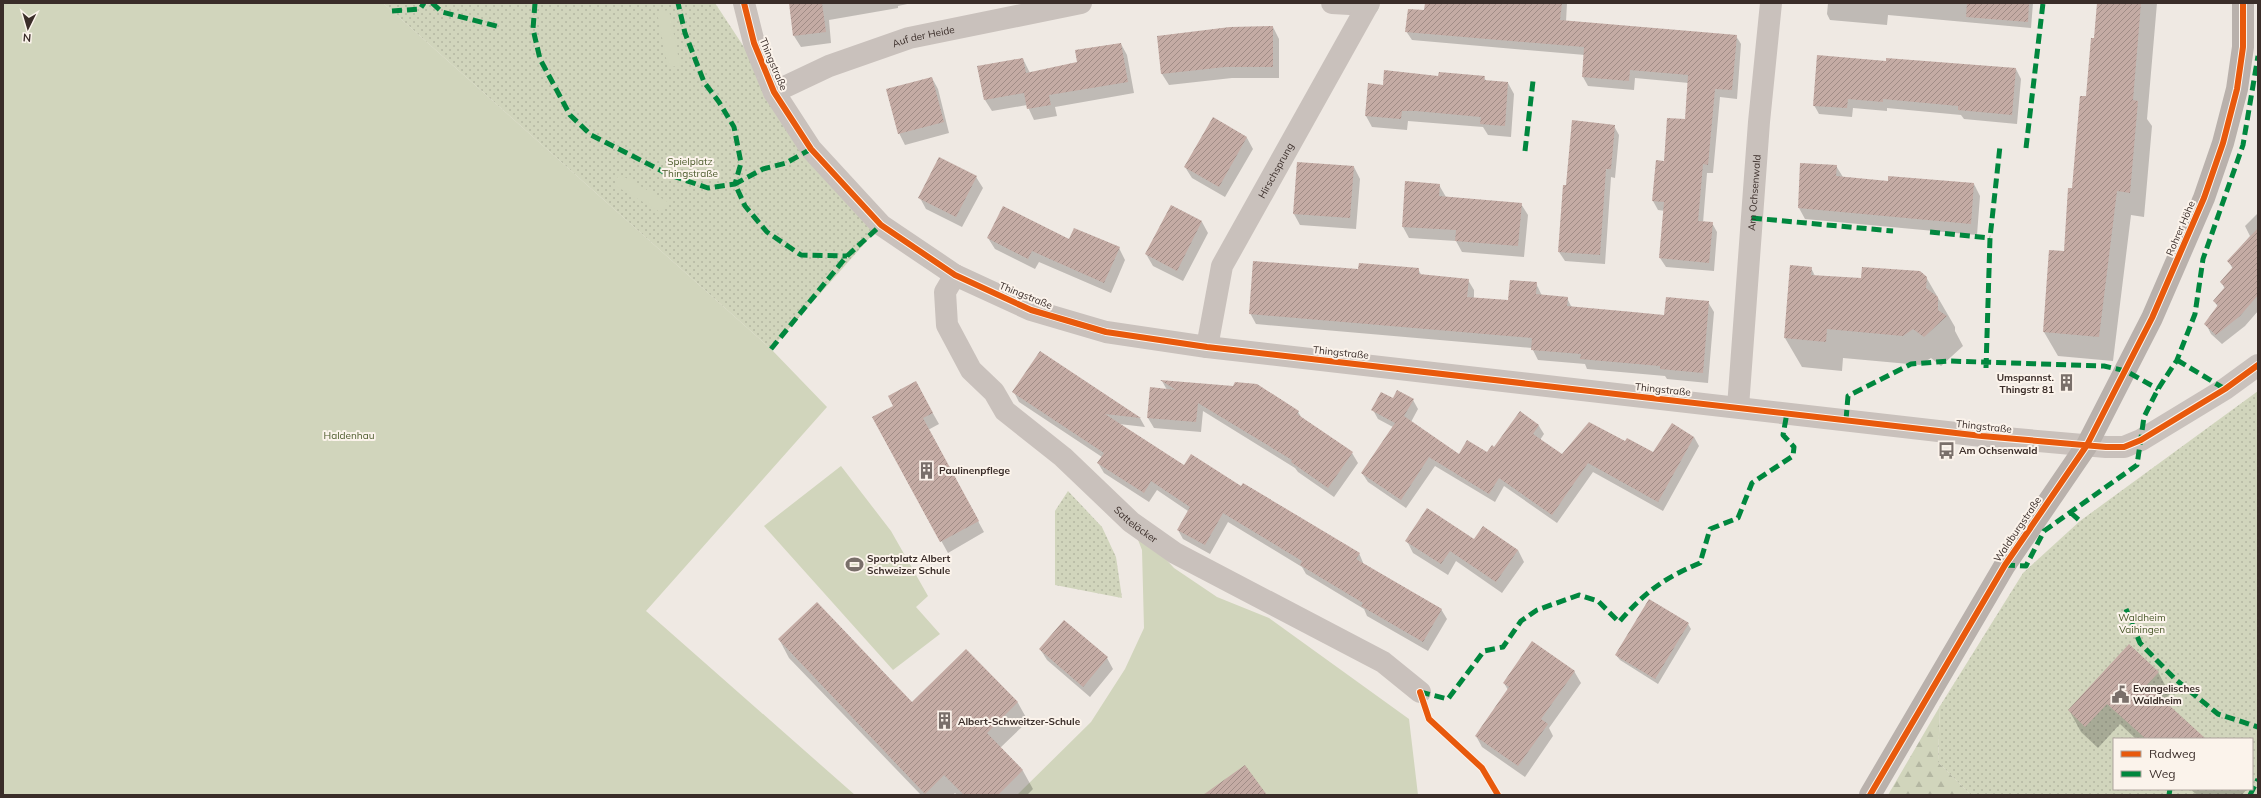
<svg xmlns="http://www.w3.org/2000/svg" width="2261" height="798" font-family="Mulish,sans-serif">
	<defs>
		<pattern id="forest-firs" width="22" height="20" patternUnits="userSpaceOnUse"><rect width="22" height="20" fill="#d1d5bc"/><path d="M5 1l3.5 6h-7zM16 11l3.5 6h-7z" fill="#b4b7a2"/></pattern>
		<pattern id="park-dots" width="8" height="8" patternUnits="userSpaceOnUse"><rect width="8" height="8" fill="#d1d5bc"/><path d="M2 2h.1M6 6h.1" fill="none" stroke="#b4b7a2" stroke-width="1.8" stroke-linecap="round"/></pattern>
		<pattern id="building-hatch" width="6" height="6" patternUnits="userSpaceOnUse"><rect width="6" height="6" fill="#c4aba4"/><path d="M-1 1l2-2M0 6l6-6M5 7l2-2" fill="none" stroke="#a08c86"/></pattern>
	</defs>
	<rect width="100%" height="100%" fill="#efe9e3"/>
	<path fill="url(#forest-firs)" d="M1940,706L1938,762L1971,795H1888Z"/>
	<path fill="url(#park-dots)" fill-rule="evenodd" d="M383,3H715L811,149L881,225L771,349Z
		M2258,391V795H1971L1938,762L1940,706L2023,573L2080,521ZM2114,739H2252V789H2114Z
		M1068,491L1102,527L1116,557L1122,598L1055,585V511Z"/>
	<path fill="#d1d5bc" d="M3,3H383L771,349L827,407L646,611L855,795H3Z
		M669,10L680,65L668,68L657,12Z
		M619,174L668,202L662,213L614,185Z
		M841,466L891,531L928,596L916,607L940,634L893,670L764,526Z
		M1131,522L1174,568L1217,597L1269,618L1409,719L1418,795H1017L1091,722L1125,669L1144,628L1142,550Z"/>
	<path fill="#0003" d="M790,3H912L898,6V8L829,20L831,43L801,47L794,36Z
		M1426,3H1567L1566,22L1736,36L1741,44L1737,99L1720,97L1713,173H1707L1703,223H1712L1717,232L1714,271L1666,267L1660,258L1665,211L1658,210L1653,201L1657,161L1665,162L1686,120L1689,83L1635,78L1634,90L1588,86L1583,77L1585,55L1412,40L1406,31L1425,11Z
		M1828,3H2033L2031,28L1888,15L1887,25L1830,20L1827,14Z
		M2098,3H2157L2147,119L2152,126L2144,217L2131,215L2113,361L2058,356L2044,332L2065,252L2095,39Z
		M1273,27L1279,39V78H1232L1169,85L1162,74L1158,37Z
		M1121,44L1127,55L1134,93L1055,107L1057,116L1034,120L1027,105L992,111L985,100L979,67L1023,59L1030,73L1078,63Z
		M1887,62L2016,69L2021,79L2017,124L1964,119L1961,115L1887,108V111L1853,108L1852,117L1819,114L1814,105Z
		M1439,77H1484L1486,81L1508,83L1514,94L1511,137L1488,135L1483,127L1408,121L1407,130L1372,127L1366,116L1384,86Z
		M932,78L938,89L949,133L905,145L899,133Z
		M1213,119L1247,138L1253,149L1225,197L1192,178L1185,167Z
		M1614,126L1619,135L1615,178L1611,177L1605,264L1565,261L1559,252L1567,186Z
		M1836,166L1843,177L1889,183L1974,184L1980,196L1977,235L1805,219L1799,208Z
		M1354,167L1360,179L1356,229L1300,225L1294,214Z
		M976,177L983,188L962,227L926,209L920,198Z
		M1439,185L1446,197L1521,204L1528,215L1524,257L1462,252L1456,241L1409,238L1403,227Z
		M1171,206L1202,222L1208,233L1183,281L1153,266L1146,254Z
		M2258,213V311L2245,326L2222,344L2211,334L2206,324L2218,307L2214,301L2225,289L2221,282L2233,269L2228,261L2250,236L2245,226Z
		M988,238L1070,240L1119,248L1125,260L1111,293L1039,262L1035,269L995,249Z
		M1811,268L1815,276L1862,280L1926,277L1955,327V331L1963,346L1941,366L1931,358L1920,365L1843,358L1842,371L1802,367L1785,338Z
		M1418,269L1422,276L1468,280L1474,290V298L1509,301L1536,283L1542,296L1567,298L1572,308L1665,316L1708,302L1714,312L1708,383L1667,379L1665,376L1587,369L1585,364L1538,360L1532,348L1256,324L1250,313L1359,270Z
		M1040,353L1140,418L1145,427L1119,424L1184,466L1242,487L1359,553L1364,565L1441,609L1447,619L1428,651L1367,616L1364,609L1306,574L1302,567L1228,522L1210,554L1183,539L1178,530L1188,511L1157,490L1149,502L1104,473L1098,463L1102,457L1019,402L1014,392Z
		M1162,381L1233,387L1256,385L1298,412L1302,418L1352,453L1358,463L1334,497L1298,472L1295,468L1203,411L1201,432L1154,428L1148,418L1167,390Z
		M915,382L939,424L928,430L984,532L948,553L873,418L895,406Z
		M1393,400H1413L1418,409L1411,422L1459,455L1487,454L1495,448L1520,412L1539,426L1544,434L1540,440L1562,456L1625,442L1654,454L1694,437L1699,446L1663,511L1593,472L1557,523L1504,486L1495,502L1435,466L1406,508L1368,482L1362,473L1393,427L1378,419L1373,410Z
		M1475,540L1518,550L1524,562L1502,593L1456,561L1448,575L1413,553L1407,541Z
		M1688,624L1691,629L1658,684L1620,660L1616,655Z
		M779,639L912,703L966,650L1018,703L1028,721L1000,748L1023,771L1033,789L1027,795H957L955,793L953,795H921L789,658Z
		M1040,649L1107,658L1113,669L1090,697L1047,660Z
		M1574,671L1581,683L1549,728L1553,736L1525,777L1482,747L1476,736L1508,690L1504,683Z
		M2158,672L2170,694L2163,701L2205,739H2136L2120,724L2098,748L2081,732L2069,710Z
		M2190,789H2247L2242,795H2197Z"/>
	<path fill="url(#building-hatch)" d="M789,3H822L826,32L793,36Z
		M1425,3H1562L1560,20L1737,35L1732,90L1715,89L1708,165L1703,164L1698,221L1713,222L1709,263L1659,258L1664,202L1652,201L1656,160L1664,161L1667,118L1685,119L1688,75L1630,70L1629,81L1582,77L1584,47L1405,32L1408,9L1424,10Z
		M1967,3H2029L2028,22L1966,17Z
		M2097,3H2141L2133,100L2138,101L2130,193L2117,191L2099,337L2043,332L2049,250L2064,251L2068,188H2072L2080,96H2086L2091,38H2094Z
		M1273,26V67H1225L1161,74L1157,36L1230,27Z
		M1121,43L1128,82L1049,95L1051,105L1027,109L1024,93L984,100L977,66L1023,58L1026,73L1077,62L1075,50Z
		M1817,55L1886,61V58L2016,68L2012,115L1958,110V106L1883,99V102L1848,99L1847,108L1813,106Z
		M1384,70L1438,76L1439,72L1485,76L1484,80L1508,82L1505,126L1480,124L1481,117L1416,111H1402L1401,119L1365,116L1368,83L1383,85Z
		M932,77L944,122L898,134L886,89Z
		M1213,117L1247,137L1219,187L1184,167Z
		M1572,120L1615,125L1611,169H1606L1600,255L1558,252L1563,185H1566Z
		M939,157L977,176L956,217L918,198Z
		M1297,162L1354,166L1350,218L1293,214Z
		M1800,163L1837,165L1836,176L1888,181V176L1974,183L1971,224L1798,208Z
		M1405,181L1440,184L1439,196L1522,203L1518,246L1455,241L1456,230L1402,227Z
		M1171,205L1202,221L1177,271L1145,254Z
		M1003,206L1069,239L1074,228L1120,247L1104,283L1032,251L1028,259L987,238Z
		M2258,228V295L2240,316L2216,335L2204,324L2218,305L2213,301L2225,287L2220,282L2233,267L2227,261Z
		M1253,261L1358,269L1359,263L1419,268V274L1469,279L1467,297L1508,300L1510,280L1537,282L1536,294L1568,297L1567,306L1633,312L1664,315L1666,297L1709,301L1703,373L1660,369V366L1580,359L1581,354L1531,350L1532,338L1249,314Z
		M1790,265L1812,267L1811,275L1861,278L1862,267L1920,271L1927,277L1926,288L1938,297V310L1947,316L1924,337L1913,329L1903,336L1827,329L1826,342L1784,338Z
		M1040,351L1141,418L1105,414L1184,465L1191,454L1241,486L1243,483L1360,553L1356,559L1442,609L1423,642L1361,606L1363,603L1300,565L1302,561L1223,513L1205,545L1177,530L1190,507L1151,481L1144,493L1097,463L1104,453L1012,392Z
		M1160,380L1233,386L1235,382L1257,384L1299,411L1297,414L1353,452L1328,488L1291,462L1292,460L1198,403L1196,422L1147,418L1150,387L1176,390Z
		M916,381L933,413L923,418L979,521L940,542L872,417L893,406L888,396Z
		M1397,390L1414,399L1404,416L1459,454L1467,440L1487,452L1492,445L1494,447L1520,411L1539,425L1533,434L1562,454L1589,422L1625,441L1627,438L1653,452L1672,423L1694,437L1658,502L1588,463L1552,515L1499,478L1489,494L1429,457L1401,500L1361,473L1395,423L1371,410L1381,392L1393,398Z
		M1427,508L1474,539L1483,526L1518,550L1496,582L1450,551L1441,564L1405,541Z
		M1649,599L1689,623L1655,679L1615,655Z
		M817,602L912,702L966,649L1018,702L987,733L1023,770L998,795H964L944,775L925,794L778,639Z
		M1064,620L1108,657L1083,687L1039,649Z
		M1532,641L1575,671L1541,719L1548,724L1518,766L1475,736L1509,687L1503,683Z
		M2129,644L2159,672L2147,685L2206,739H2146L2107,704L2085,727L2068,710Z
		M1245,765L1267,795H1203Z"/>
	<g fill="none" stroke-linecap="round" stroke-linejoin="round">
		<g stroke="#c9c1bc" stroke-width="22">
			<path d="M744,3L754,43L774,92L811,149L881,225L955,275L1031,310L1106,332L1207,347L1982,436L2106,447H2124L2141,440L2225,389L2258,365"/>
			<path d="M1332,3L1368,5"/>
			<path id="s1" d="M774,92L829,66L909,38L1081,3"/>
			<path id="s2" d="M955,275L945,292L947,325L971,370L994,392L1005,411L1063,457L1131,522L1175,553L1383,662L1420,692"/>
			<path id="s3" d="M1207,347L1222,266L1369,3"/>
			<path id="s4" d="M1738,407L1759,122L1771,3"/>
		</g>
		<path stroke="#b9b1ac" stroke-width="22" d="M1870,795L2005,565L2087,445L2152,318L2204,198L2223,143L2237,89L2243,47V3"/>
		<path stroke="#00873e" stroke-width="5" stroke-dasharray="10 5" stroke-linecap="butt" d="M432,3L442,12L500,27
			M535,3L533,29L540,59L570,115L591,135L670,175L708,188L735,184L741,163L734,127L719,102L704,82L685,33L678,3
			M392,11L420,9L424,3
			M2026,148L2043,3
			M811,149L786,163L763,169L735,184L745,206L767,232L801,255L847,256
			M1525,151L1533,81
			M1752,218L1893,231
			M1930,232L1990,238
			M771,349L847,256L881,225
			M2177,360L2225,389
			M1986,368L1990,238L2000,146
			M1846,420L1848,396L1911,364L1949,361L2104,366L2126,371L2158,389
			M2071,513L2080,521
			M2005,565L2026,566L2044,531L2137,465L2144,417L2158,389L2177,360L2195,314L2203,259L2243,145L2258,56
			M2126,609L2140,643L2175,679L2218,714L2258,727
			M1420,692L1448,699L1484,651L1503,647L1521,621L1537,610L1579,595L1598,601L1619,622C1645,592 1664,578 1700,563L1710,529L1738,518L1752,483L1793,456L1794,447L1783,435L1787,413
			M2169,795L2170,789
			M2250,795L2258,779"/>
		<defs>
			<path id="cycleway" d="M744,3L754,43L774,92L811,149L881,225L955,275L1031,310L1106,332L1207,347L1982,436L2106,447H2124L2141,440L2225,389L2258,365
				M1420,692L1429,719L1482,768L1498,795
				M1870,795L2005,565L2087,445L2152,318L2204,198L2223,143L2237,89L2243,47V3"/>
		</defs>
		<use href="#cycleway" stroke="#fbf3eb" stroke-width="8"/>
		<use href="#cycleway" stroke="#e8590c" stroke-width="6"/>
	</g>
	<defs>
		<symbol id="building-bare" viewBox="-9 -9 18 18"><path d="M-4-6H4V6H1V3H-1V6H-4ZM-2.5-4.3h1.7v1.8h-1.7ZM.8-4.3h1.7v1.8H.8ZM-2.5-1h1.7V.8h-1.7ZM.8-1h1.7V.8H.8Z" fill="#796f6a" stroke="#fbf3eb" stroke-width="2.5" paint-order="stroke"/></symbol>
		<symbol id="bus-bare" viewBox="-9 -9 18 18"><path d="M-5-6H5V4H4V6H2V4H-2V6H-4V4H-5ZM-3.5-4V0h7V-4ZM-3.5 1.2v1.5H-2V1.2ZM2 1.2v1.5H3.5V1.2Z" fill="#796f6a" stroke="#fbf3eb" stroke-width="2.5" paint-order="stroke"/></symbol>
		<symbol id="stadium-bare" viewBox="-9 -9 18 18"><path d="M0-5a6.5 5 0 1 0 0 10a6.5 5 0 1 0 0-10ZM-3.5-1.8h7v3.6h-7Z" fill="#796f6a" stroke="#fbf3eb" stroke-width="2.5" paint-order="stroke"/></symbol>
		<symbol id="civic-bare" viewBox="-9 -9 18 18"><path d="M-.6-6.5H3V-4.5H.6V-3L4-1V1h2V6H-6V1h2V-1L-.6-3ZM-1.2 2.5V6h2.4V2.5Z" fill="#796f6a" stroke="#fbf3eb" stroke-width="2.5" paint-order="stroke"/></symbol>
	</defs>
	<g fill-rule="evenodd">
		<use href="#building-bare" x="2054" y="370" width="25" height="25"/>
		<use href="#bus-bare" x="1934" y="438" width="25" height="25"/>
		<use href="#building-bare" x="914" y="458" width="25" height="25"/>
		<use href="#stadium-bare" x="842" y="552" width="25" height="25"/>
		<use href="#civic-bare" x="2108" y="682" width="25" height="25"/>
		<use href="#building-bare" x="932" y="708" width="25" height="25"/>
	</g>
	<g text-anchor="middle" stroke-width="4" stroke-linejoin="round" paint-order="stroke">
		<g font-size="10" fill="#3a2d29" stroke="#fbf3eb">
			<text dy="4" stroke="none"><textPath href="#s1" startOffset="160">Auf der Heide</textPath></text>
			<text transform="translate(774 64) rotate(67)" y="4">Thingstraße</text>
			<text dy="4" stroke="none"><textPath href="#s3" startOffset="192">Hirschsprung</textPath></text>
			<text dy="4" stroke="none"><textPath href="#s4" startOffset="215">Am Ochsenwald</textPath></text>
			<text transform="translate(2180 228) rotate(-67)" y="4">Rohrer Höhe</text>
			<text transform="translate(1026 295) rotate(22)" y="4">Thingstraße</text>
			<text transform="translate(1341 352) rotate(6)" y="4">Thingstraße</text>
			<text transform="translate(1663 389) rotate(6)" y="4">Thingstraße</text>
			<text transform="translate(1984 426) rotate(6)" y="4">Thingstraße</text>
			<text dy="4" stroke="none"><textPath href="#s2" startOffset="331">Satteläcker</textPath></text>
			<text transform="translate(2017 529) rotate(-56)" y="4">Waldburgstraße</text>
		</g>
		<g font-size="10" fill="#4b5a2b" stroke="#fbf3eb">
			<text x="690" y="165">Spielplatz<tspan x="690" dy="12">Thingstraße</tspan></text>
			<text x="349" y="439">Haldenhau</text>
			<text x="2142" y="621">Waldheim<tspan x="2142" dy="12">Vaihingen</tspan></text>
		</g>
		<g font-size="10" font-weight="bold" fill="#3a2d29" stroke="#fbf3eb" text-anchor="start">
			<text x="2054" y="381" text-anchor="end">Umspannst.<tspan x="2054" dy="12">Thingstr 81</tspan></text>
			<text x="1959" y="454">Am Ochsenwald</text>
			<text x="939" y="474">Paulinenpflege</text>
			<text x="867" y="562">Sportplatz Albert<tspan x="867" dy="12">Schweizer Schule</tspan></text>
			<text x="2133" y="692">Evangelisches<tspan x="2133" dy="12">Waldheim</tspan></text>
			<text x="958" y="725">Albert-Schweitzer-Schule</text>
		</g>
	</g>
	<rect width="2261" height="798" fill="none" stroke="#3a2d29" stroke-width="8"/>
	<rect x="2113" y="738" width="140" height="52" fill="#fbf3eb" stroke="#aea49d"/>
	<rect x="2121" y="751" width="20" height="6" fill="#e8590c" stroke="#aea49d"/>
	<text x="2149" y="758" font-size="12" fill="#3a2d29">Radweg</text>
	<rect x="2121" y="771" width="20" height="6" fill="#00873e" stroke="#aea49d"/>
	<text x="2149" y="778" font-size="12" fill="#3a2d29">Weg</text>
	<g transform="translate(28 28) rotate(185)" stroke="#fbf3eb" stroke-width="3" paint-order="stroke">
	<path d="M0-3L7 15L0 10L-7 15Z" fill="#3a2d29"/>
	<text y="-6" font-size="11" font-weight="bold" text-anchor="middle" fill="#3a2d29">N</text>
	</g>
</svg>
